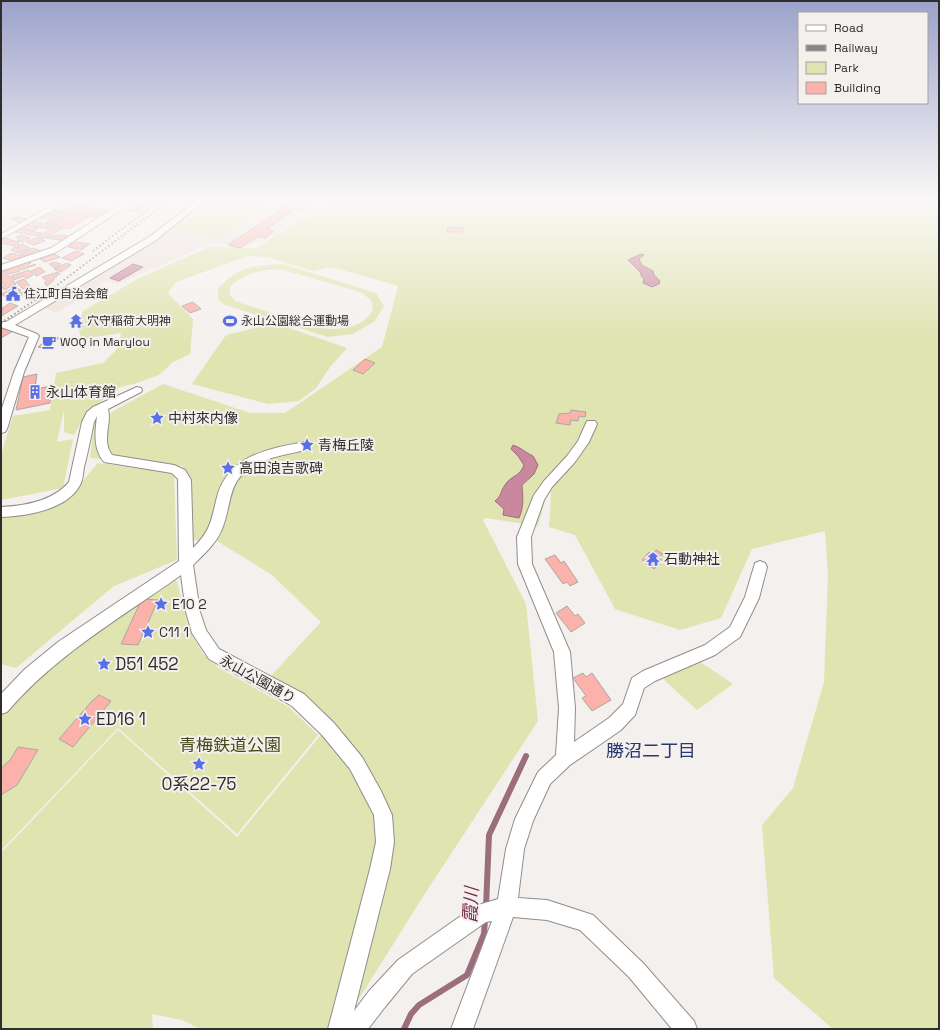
<svg xmlns="http://www.w3.org/2000/svg" width="940" height="1030" font-family="'Space Grotesk','Noto Sans JP',sans-serif">
	<rect width="100%" height="100%" fill="#f4f0ed"/>
	<path fill="#efe3dc" d="M204,199H326L268,239L240,248L215,242L118,284L107,281L56,313L43,306L155,240Z"/>
	<path fill="#dfe4b1" fill-rule="evenodd" d="M217,199H262L260,200L270,203L217,238L174,229Z
		M333,199H939V1029H833L774,978L762,825L793,788L824,682L828,575L825,531L752,549L721,618L680,630L615,609L575,535L549,527L552,476L538,526L485,518L483,520L526,604L538,721L424,895L340,1029H200L182,1020L152,1014L153,1029H1V853L118,730L237,837L329,725L269,678L321,622L272,575L217,541L193,540L183,466L90,458L94,426L115,410L163,384L250,413H285L382,347L398,286L332,267L313,271L268,257L248,256L176,282L168,293L193,319L190,354L173,362L159,375L134,384L120,387L86,413L74,435L64,432V410L57,442L73,439L63,488L1,500V455L13,416L50,410L56,373L103,363L118,348L121,333L81,339L78,326L83,311L139,278L209,247L256,248Z
		M283,264L376,293L384,306L374,322L352,334L328,337L225,305L218,299V288C240,266 253,266 283,264ZM274,269L284,270L360,292L371,300L373,310C362,330 335,331 314,327L235,301L230,295V287C243,275 256,271 274,269Z
		M275,323L347,348L330,367L316,388L299,401L268,404L192,384L226,335Z
		M98,463L166,472L174,475L177,560L114,586L16,668L1,664V517L68,498Z
		M170,580L177,581L189,630L203,654L219,668L289,707L318,735L237,834L118,728L1,851V715L6,708L69,649Z
		M699,661L733,684L697,710L663,679Z"/>
	<path fill="#ca889e" stroke="#9c6d7c" d="M641,254L644,255L639,259C643,269 646,266 653,271L654,275L660,281L659,284L652,287L643,283L644,279L641,276V273L628,260Z
		M133,264L143,267L119,281L110,278Z
		M513,445C520,447 526,453 533,456L538,465L534,474L522,485C523,497 524,507 519,518L503,515L504,509L495,501C502,495 500,492 505,485C510,476 520,477 524,465L518,456L511,449Z"/>
	<g fill="none" stroke-linecap="round" stroke-linejoin="round">
		<path stroke="#9c6d7c" stroke-width="6" d="M486,907L489,835L526,756
			M404,1029L411,1014L419,1005L467,975L484,934L485,918"/>
	</g>
	<path fill="#fab2aa" stroke="#aca7a6" d="M8,199H17L25,200L18,204L4,201Z
		M73,199H81L73,204L65,203Z
		M81,199L85,200L95,199L84,205L74,204Z
		M288,199H312L301,204L307,206L301,210L296,209L267,229L274,231L265,238L258,236L240,248L228,245L293,201L303,202Z
		M147,200L152,201L138,211L135,212L129,210L140,202H145Z
		M71,205H78L110,211L100,218L61,211Z
		M54,210L65,212L58,216L48,214Z
		M67,213L89,217L69,229L50,224Z
		M47,214L60,217L54,220L41,218Z
		M16,217L28,219L22,223L12,219Z
		M33,221L42,223L38,225H41L49,221L51,222L46,224L54,226L49,229L26,225Z
		M26,225L39,228L33,231L20,228Z
		M55,227L63,228L46,238L38,237Z
		M448,227L463,228V232H447Z
		M21,229L42,233L37,236L15,232Z
		M21,235L30,238L22,242L17,240L20,238L16,237Z
		M57,235H63L73,237L66,241L47,238Z
		M38,237L45,241L34,245L26,242Z
		M5,238L19,242L17,243H19L14,246L1,243V240Z
		M76,242L90,244L81,250L68,247Z
		M22,244L30,248L18,253L11,250L15,247H20L17,246Z
		M33,248L44,252L28,258L20,254Z
		M76,251L84,254L71,261L62,258Z
		M11,253L22,256L18,258L22,260L11,263L9,260L3,258Z
		M53,254L60,257L45,262L40,259Z
		M29,261L31,263L28,264L29,266L35,264L36,265L21,270L18,265Z
		M54,262L61,264L55,268L49,264Z
		M67,263L71,265L61,272L54,269Z
		M16,265L20,271L9,274L5,269Z
		M40,267L45,272L36,276L31,271Z
		M3,269L16,284L4,290L2,287L5,285L1,283V270Z
		M29,270L33,275L26,279L24,276L14,280L11,276Z
		M58,272L60,274L56,275L57,276L54,278V280L47,286L44,283L47,282L42,277Z
		M24,279L30,286L23,289L16,282Z
		M14,288H17L21,290L19,291L24,294L11,300L1,294Z
		M193,302L201,309L190,313L182,306Z
		M10,303L18,306L1,316V312L4,310L1,309Z
		M6,328L13,331L1,338V330Z
		M51,336L59,338L46,349L38,347Z
		M365,359L375,363L363,374L353,370Z
		M37,374L35,389L52,386L50,403L16,410L23,377Z
		M571,410L586,412L585,417L579,416L578,421L571,420L570,425L556,423L559,414L570,413Z
		M656,550L663,554L659,558L662,560L654,569L642,560L649,552L652,555Z
		M555,555L561,563L564,561L578,582L570,586L567,582L563,584L545,559Z
		M144,599L158,600L138,645L121,644L139,605Z
		M567,606L575,616L578,614L585,623L571,632L556,613Z
		M583,673L586,677L592,673L611,700L592,711L582,698L586,696L573,678Z
		M99,695L111,701L73,747L59,739L92,701Z
		M18,747L38,750L17,785L1,795V768L10,760Z"/>
	<g fill="none" stroke-linecap="round" stroke-linejoin="round">
		<defs>
			<path id="street" d="M63,199H72L1,239V234Z
				M199,199H207L155,241L15,325L37,334L39,336L24,372L7,429L5,432L1,433V411L14,372L29,337L1,327V322H6L149,237Z
				M123,202H126L130,204L57,252L1,271V265L51,248Z
				M137,387L141,388L142,390L141,392L108,409C112,424 101,441 112,455L174,465L185,470L191,480L193,548C211,530 211,521 217,497C228,456 267,449 304,442L308,443L310,446L308,449C292,454 276,455 261,462C225,479 234,499 222,529C216,544 204,554 193,565L200,612L206,630L219,649L304,694L334,723L362,757L381,791L392,815L394,842L390,869L354,1011L369,991L398,960L475,906L498,899L506,849L515,819L538,772L556,755L559,708L554,652L518,564L517,537L534,495L544,481L567,456L578,441L587,421H595L597,424L589,442L575,462L552,487L544,500L531,537L532,564L570,652L575,708L574,742L609,718L623,704L632,678L643,671L705,645L730,627L745,597L755,563L760,561L765,563L767,567L759,598L740,637L715,655L655,681L644,688L635,715L621,730L570,765L550,784L533,821L524,849L518,898L547,900L593,915L643,963L694,1021L697,1029H672L629,977L580,930L547,920L513,917L473,1029H451L492,921L486,922L412,974L385,1007L368,1029H328L370,869L376,842L374,815L350,769L322,735L292,706L209,659L192,633L186,612L181,575C119,619 57,654 7,712L1,714V694L25,669L58,642L179,561L178,479L172,473L104,462C93,448 95,433 97,416L94,422C91,437 88,452 84,467C83,473 83,480 80,485C67,510 26,516 1,517V507C25,506 53,501 69,482L82,422L87,412L93,407Z"/>
		</defs>
		<use href="#street" stroke="#918d8b" stroke-width="2"/>
		<use href="#street" fill="#fff" fill-rule="evenodd"/>
		<path stroke="#898684" stroke-width="2" stroke-dasharray="1.5 2.5" stroke-linecap="butt" d="M93,251L161,199
			M1,323L56,286L171,199"/>
	</g>
	<linearGradient id="sky" x2="0" y2="1"><stop stop-color="#9ca2ca"/><stop offset="0.58" stop-color="#faf8f7"/><stop offset="1" stop-color="#faf8f7" stop-opacity="0"/></linearGradient>
	<rect width="940" height="343" fill="url(#sky)"/>
	<defs>
		<symbol id="civic-bare" viewBox="-9 -9 18 18"><path d="M-.6-6.5H3V-4.5H.6V-3L4-1V1h2V6H-6V1h2V-1L-.6-3ZM-1.2 2.5V6h2.4V2.5Z" fill="#586fe5" stroke="#f4f0ed" stroke-width="2.5" paint-order="stroke"/></symbol>
		<symbol id="temple-bare" viewBox="-9 -9 18 18"><path d="M0-6L5-2H3V0L6.5 2.5H4V6H1.5V3h-3V6H-4V2.5H-6.5L-3 0V-2H-5Z" fill="#586fe5" stroke="#f4f0ed" stroke-width="2.5" paint-order="stroke"/></symbol>
		<symbol id="stadium-bare" viewBox="-9 -9 18 18"><path d="M0-5a6.5 5 0 1 0 0 10a6.5 5 0 1 0 0-10ZM-3.5-1.8h7v3.6h-7Z" fill="#586fe5" stroke="#f4f0ed" stroke-width="2.5" paint-order="stroke"/></symbol>
		<symbol id="cafe-bare" viewBox="-9 -9 18 18"><path d="M-5.5-4.5H6V0H3Q3 3.5 0 3.5H-2.5Q-5.5 3.5-5.5 0ZM3-3.2v2h1.7v-2ZM-6 4.5H4V6H-6Z" fill="#586fe5" stroke="#f4f0ed" stroke-width="2.5" paint-order="stroke"/></symbol>
		<symbol id="building-bare" viewBox="-9 -9 18 18"><path d="M-4-6H4V6H1V3H-1V6H-4ZM-2.5-4.3h1.7v1.8h-1.7ZM.8-4.3h1.7v1.8H.8ZM-2.5-1h1.7V.8h-1.7ZM.8-1h1.7V.8H.8Z" fill="#586fe5" stroke="#f4f0ed" stroke-width="2.5" paint-order="stroke"/></symbol>
		<symbol id="sight-bare" viewBox="-9 -9 18 18"><path d="M0-6L1.8-2.2L6-1.7L2.9 1.2L3.7 5.4L0 3.3L-3.7 5.4L-2.9 1.2L-6-1.7L-1.8-2.2Z" fill="#586fe5" stroke="#f4f0ed" stroke-width="2.5" paint-order="stroke"/></symbol>
	</defs>
	<g fill-rule="evenodd">
		<use href="#civic-bare" x="3" y="284" width="20" height="20"/>
		<use href="#temple-bare" x="66" y="311" width="20" height="20"/>
		<use href="#stadium-bare" x="220" y="311" width="20" height="20"/>
		<use href="#cafe-bare" x="39" y="332" width="20" height="20"/>
		<use href="#building-bare" x="25" y="382" width="20" height="20"/>
		<use href="#sight-bare" x="147" y="408" width="20" height="20"/>
		<use href="#sight-bare" x="297" y="435" width="20" height="20"/>
		<use href="#sight-bare" x="218" y="458" width="20" height="20"/>
		<use href="#temple-bare" x="643" y="549" width="20" height="20"/>
		<use href="#sight-bare" x="151" y="594" width="20" height="20"/>
		<use href="#sight-bare" x="138" y="622" width="20" height="20"/>
		<use href="#sight-bare" x="94" y="654" width="20" height="20"/>
		<use href="#sight-bare" x="75" y="709" width="20" height="20"/>
		<use href="#sight-bare" x="189" y="754" width="20" height="20"/>
	</g>
	<g text-anchor="middle" stroke-width="4" stroke-linejoin="round" paint-order="stroke">
		<g font-size="12" fill="#302e2d" stroke="#f4f0ed" text-anchor="start">
			<text x="24" y="298">住江町自治会館</text>
			<text x="87" y="325">穴守稲荷大明神</text>
			<text x="241" y="325">永山公園総合運動場</text>
			<text x="60" y="346">WOQ in Marylou</text>
		</g>
		<g font-size="14" fill="#302e2d" stroke="#f4f0ed" text-anchor="start">
			<text x="46" y="397">永山体育館</text>
			<text x="168" y="423">中村來内像</text>
			<text x="318" y="450">青梅丘陵</text>
			<text x="239" y="473">高田浪吉歌碑</text>
			<text x="664" y="564">石動神社</text>
			<text x="172" y="609">E10 2</text>
			<text x="159" y="637">C11 1</text>
		</g>
		<g font-size="14" fill="#302e2d" stroke="#f4f0ed">
			<text transform="translate(258 679) rotate(29)" y="5">永山公園通り</text>
		</g>
		<g font-size="17" fill="#302e2d" stroke="#f4f0ed" text-anchor="start">
			<text x="115" y="670">D51 452</text>
			<text x="96" y="725">ED16 1</text>
			<text x="199" y="790" text-anchor="middle">0系22-75</text>
		</g>
		<g font-size="17" fill="#454817" stroke="#f4f0ed">
			<text x="230" y="751">青梅鉄道公園</text>
		</g>
		<g font-size="18" fill="#2b3770" stroke="#f4f0ed">
			<text x="651" y="757">勝沼二丁目</text>
		</g>
		<g font-size="18" font-style="italic" fill="#772849" stroke="#f4f0ed">
			<text transform="translate(471 905) rotate(-87)" y="6">霞川</text>
		</g>
	</g>
	<rect width="940" height="1030" fill="none" stroke="#302e2d" stroke-width="4"/>
	<rect x="798" y="12" width="130" height="92" fill="#f4f0ed" stroke="#a6a2a0"/>
	<rect x="806" y="25" width="20" height="6" fill="#ffffff" stroke="#a6a2a0"/>
	<text x="834" y="32" font-size="12" fill="#302e2d">Road</text>
	<rect x="806" y="45" width="20" height="6" fill="#898684" stroke="#a6a2a0"/>
	<text x="834" y="52" font-size="12" fill="#302e2d">Railway</text>
	<rect x="806" y="62" width="20" height="12" fill="#dfe4b1" stroke="#a6a2a0"/>
	<text x="834" y="72" font-size="12" fill="#302e2d">Park</text>
	<rect x="806" y="82" width="20" height="12" fill="#fab2aa" stroke="#a6a2a0"/>
	<text x="834" y="92" font-size="12" fill="#302e2d">Building</text>
</svg>
